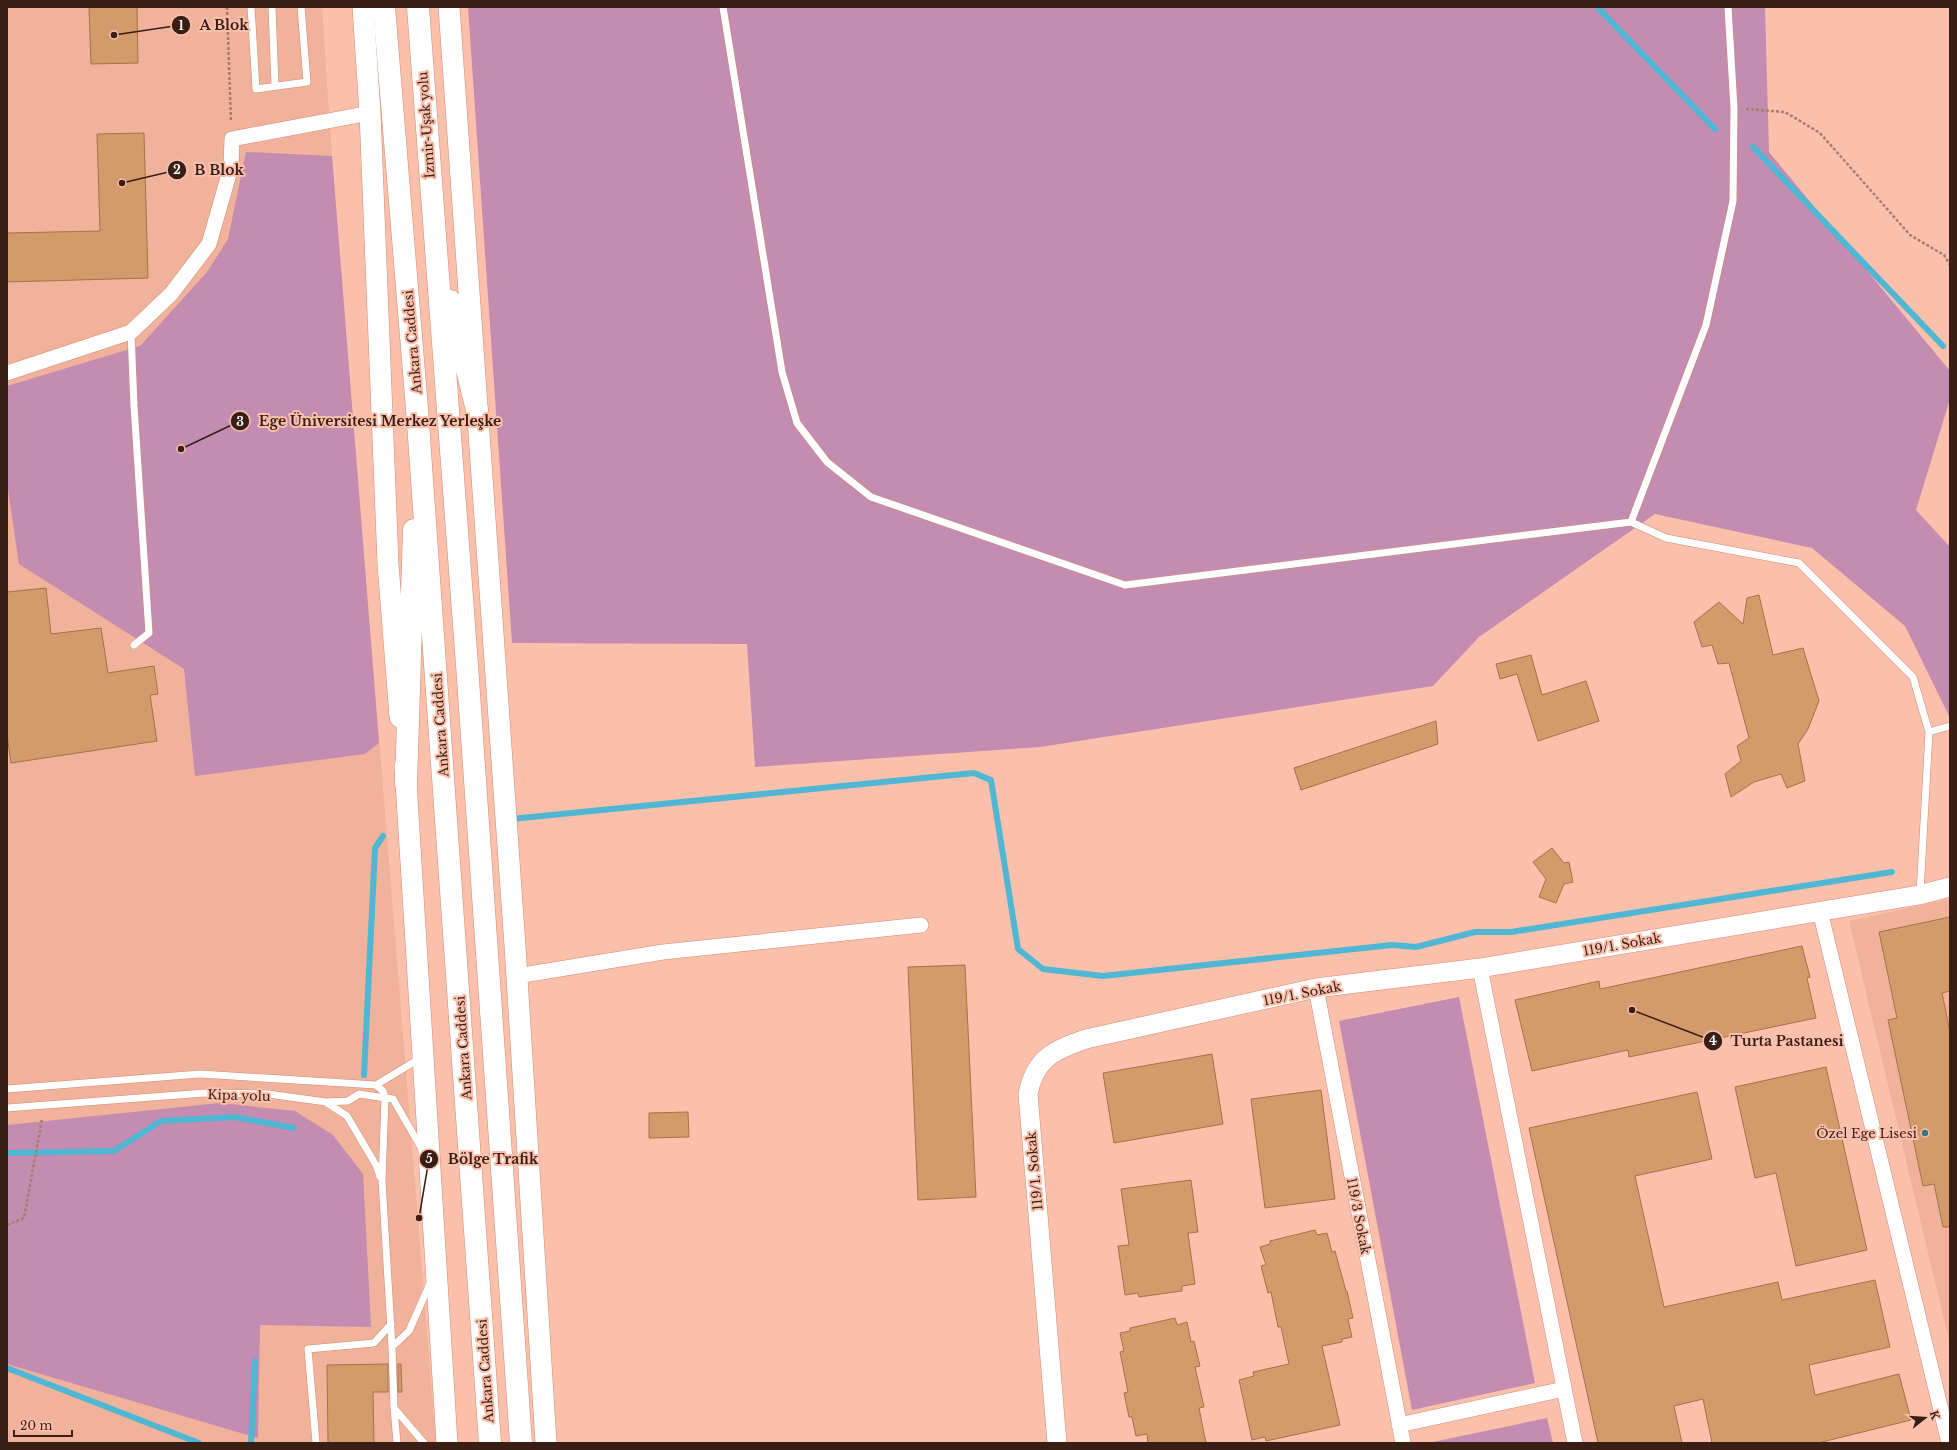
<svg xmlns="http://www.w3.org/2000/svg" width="1957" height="1450" font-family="'Libre Baskerville',serif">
	<rect width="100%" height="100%" fill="#fbc0ac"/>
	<path fill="#f1b29b" d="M7,7H322L332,156L436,1443H7Z
		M1950,899V1345L1849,921Z"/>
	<path fill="#c38cb0" d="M468,7H1765L1769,152L1950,371V399L1916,510L1950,547V718L1905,626L1812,548L1655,514L1479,637L1433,686L1040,747L755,767L747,644L512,643Z
		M246,152L332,156L379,743L365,754L195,776L184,669L19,564L7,483V386L140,346L207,272L228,239Z
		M1459,997L1535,1383L1412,1410L1339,1021Z
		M220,1103L295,1111L333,1135L363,1174L371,1327L260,1325L258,1438L7,1364V1125Z
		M1547,1418L1553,1443H1428Z"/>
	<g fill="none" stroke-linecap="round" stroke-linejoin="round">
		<path stroke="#4fb6d3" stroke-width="6" d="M1597,7L1715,129
			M1753,147L1943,346
			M511,819L974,773L991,780L1018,949L1043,969L1103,976L1392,945L1416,947L1475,932H1511L1892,872
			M364,1075L375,848L383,836
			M7,1153L114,1151L161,1121L234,1117L294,1128
			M7,1368L199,1443
			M251,1443L255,1361"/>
	</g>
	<path fill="#d39a6c" stroke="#a87244" d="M89,7H137L138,63L91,64Z
		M144,133L148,278L7,282V233L100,231L97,134Z
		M46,588L51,634L101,628L108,673L154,666L158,694L150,695L157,741L11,763L7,735V592Z
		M1759,595L1773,655L1803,648L1819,701L1808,729L1798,744L1805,781L1787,788L1781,774L1754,782L1731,797L1725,774L1741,761L1737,746L1749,738L1729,663L1718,664L1712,645L1702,647L1694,622L1719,602L1743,624L1747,598Z
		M1531,655L1542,695L1586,681L1599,721L1538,741L1517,674L1500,679L1496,664Z
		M1436,721L1438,744L1301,790L1294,768Z
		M1552,848L1564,863L1569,862L1573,882L1564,884L1556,903L1539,897L1546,879L1533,862Z
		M1950,917V991L1942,993L1950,1032V1227H1943L1934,1184L1923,1186L1888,1020L1897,1018L1879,932Z
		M1802,946L1810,977L1807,978L1816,1018L1629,1057L1628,1050L1532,1071L1515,1000L1599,981L1600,989Z
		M965,965L976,1197L918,1200L908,967Z
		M1212,1054L1223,1124L1114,1143L1103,1073Z
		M1826,1067L1867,1250L1796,1266L1776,1173L1755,1178L1735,1087Z
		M1321,1090L1335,1199L1265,1208L1251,1099Z
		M1697,1092L1712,1159L1635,1176L1664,1307L1778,1282L1782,1300L1875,1280L1890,1347L1809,1365L1815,1395L1899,1374L1911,1420L1818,1443H1712L1703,1399L1674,1406L1682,1443H1598L1529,1128Z
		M688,1112L689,1137L649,1138V1113Z
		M1191,1180L1198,1232L1188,1233L1195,1284L1182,1286V1291L1139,1297L1138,1293L1125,1295L1118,1246L1129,1245L1121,1189Z
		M1315,1230L1317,1235L1327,1233L1332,1252L1335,1251L1346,1291H1347L1353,1318L1348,1319L1352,1337L1342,1339V1342L1322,1346L1340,1425L1266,1441L1265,1437L1252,1440L1239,1380L1254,1376L1253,1372L1289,1364L1281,1327H1278L1271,1292L1268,1293L1261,1266L1266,1265L1260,1247L1270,1244V1241Z
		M1175,1318L1177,1325L1187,1322L1191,1342L1194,1341L1200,1366L1195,1367L1204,1407L1199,1408L1206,1443H1148L1147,1434L1136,1436L1132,1417H1129L1124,1393L1128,1392L1120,1352L1124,1351L1120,1333L1130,1331V1328Z
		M388,1364V1392H373L374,1443H328L327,1365Z
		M398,1364H401L402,1392H398Z"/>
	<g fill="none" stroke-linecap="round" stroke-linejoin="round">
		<defs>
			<path id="service" d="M251,7L256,89L307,82L301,7
				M272,7L275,86
				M723,7L782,372L797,423L827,462L871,497L1125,585L1631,522L1666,538L1799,563L1913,677L1929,732L1920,893
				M131,332L134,406L149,633L134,645
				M1631,522L1706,325L1733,201L1734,108L1728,7
				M1929,732L1950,726
				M376,1085L383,1091L385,1098L382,1181L392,1347
				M7,1089L200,1074L376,1085L414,1062L419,1057
				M327,1103L347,1116L376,1165L380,1177
				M7,1108L205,1093L268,1094L326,1102L348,1101L359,1094L393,1099L423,1151
				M394,1408L397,1443
				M316,1443L308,1349L374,1343L391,1324
				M424,1443L394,1408L392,1347L409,1331L431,1281"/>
			<path id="minor" d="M7,373L131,332L171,294L209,244L231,167L232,139L370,113
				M1820,911L1949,1443
				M1480,968L1575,1443
				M517,976L663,952L921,925
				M1316,988L1403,1443
				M1399,1425L1564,1389"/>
			<path id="tertiary" d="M1057,1443L1028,1094C1035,1058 1054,1050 1086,1039L1316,988L1480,968L1919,895L1950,887"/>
			<path id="secondary" d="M363,7L370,113L388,564L400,717
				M449,7L515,946L546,1443
				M405,766L447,1443"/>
			<path id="trunk" d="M384,7L417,409L490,1443
				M418,7L467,665L521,1443
				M450,301L477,410
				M406,784L414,530"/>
		</defs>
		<use href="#service" stroke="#cf8a72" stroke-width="8"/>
		<use href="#minor" stroke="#cf8a72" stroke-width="16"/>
		<use href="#tertiary" stroke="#cf8a72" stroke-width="20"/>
		<use href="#secondary" stroke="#cf8a72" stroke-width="22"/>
		<use href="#trunk" stroke="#cf8a72" stroke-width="23"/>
		<path stroke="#aa7c6d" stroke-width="2.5" stroke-dasharray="3 2" stroke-linecap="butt" d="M227,7L231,122
			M1746,109L1785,112L1820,133L1910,235L1944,255L1950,265
			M7,1225L24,1218L42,1119"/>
		<use href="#service" stroke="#fff" stroke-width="7"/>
		<use href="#minor" stroke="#fff" stroke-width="15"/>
		<use href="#tertiary" stroke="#fff" stroke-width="19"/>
		<use href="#secondary" stroke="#fff" stroke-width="21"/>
		<use href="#trunk" stroke="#fff" stroke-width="22"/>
	</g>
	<circle fill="#36778a" stroke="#fbc0ac" stroke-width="1.5" cx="1925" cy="1133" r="4"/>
	<g text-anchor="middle" stroke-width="4" stroke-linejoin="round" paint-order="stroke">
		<g font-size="13" fill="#391e15" stroke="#fbc0ac">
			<text transform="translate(426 125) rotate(-94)" y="5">İzmir-Uşak yolu</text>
			<text transform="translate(412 342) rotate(-95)" y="5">Ankara Caddesi</text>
			<text transform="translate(440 725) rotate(-94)" y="5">Ankara Caddesi</text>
			<text transform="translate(1622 944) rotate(-10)" y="5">119/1. Sokak</text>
			<text transform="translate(1302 993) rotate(-11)" y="5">119/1. Sokak</text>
			<text transform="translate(463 1048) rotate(-94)" y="5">Ankara Caddesi</text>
			<text transform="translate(239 1095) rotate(2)" y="5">Kipa yolu</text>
			<text transform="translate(1034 1171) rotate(-95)" y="5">119/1. Sokak</text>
			<text transform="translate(1359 1216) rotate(79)" y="5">119/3 Sokak</text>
			<text transform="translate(485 1371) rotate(-94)" y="5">Ankara Caddesi</text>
		</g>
		<g font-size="13" fill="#391e15" stroke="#fbc0ac" text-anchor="end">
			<text x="1917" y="1138">Özel Ege Lisesi</text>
		</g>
	</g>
	<path fill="none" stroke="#391e15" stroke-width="1.5" d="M114 35L181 25M122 183L177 170M181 449L240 421M1632 1010L1713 1041M419 1218L429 1159"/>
	<g fill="#391e15" stroke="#fbc0ac" stroke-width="1.5">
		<circle cx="114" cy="35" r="4"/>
		<circle cx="122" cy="183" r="4"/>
		<circle cx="181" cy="449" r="4"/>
		<circle cx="1632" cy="1010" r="4"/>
		<circle cx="419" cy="1218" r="4"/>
		<circle cx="181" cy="25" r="10"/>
		<circle cx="177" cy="170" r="10"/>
		<circle cx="240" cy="421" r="10"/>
		<circle cx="1713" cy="1041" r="10"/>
		<circle cx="429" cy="1159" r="10"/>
	</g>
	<g font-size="12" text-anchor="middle" font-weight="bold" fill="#fff">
		<text x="181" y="30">1</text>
		<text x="177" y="174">2</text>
		<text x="240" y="426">3</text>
		<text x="1713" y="1045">4</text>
		<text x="429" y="1163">5</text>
	</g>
	<g font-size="14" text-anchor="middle" font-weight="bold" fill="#391e15" stroke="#fbc0ac" stroke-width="4" stroke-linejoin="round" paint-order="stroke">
		<text x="224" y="30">A Blok</text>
		<text x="219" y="175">B Blok</text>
		<text x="380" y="426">Ege Üniversitesi Merkez Yerleşke</text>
		<text x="1787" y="1046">Turta Pastanesi</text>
		<text x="493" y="1164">Bölge Trafik</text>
	</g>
	<rect width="1957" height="1450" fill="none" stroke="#391e15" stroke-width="16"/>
	<g transform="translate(1925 1418) rotate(73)" stroke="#fbc0ac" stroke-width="3" paint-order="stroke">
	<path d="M0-3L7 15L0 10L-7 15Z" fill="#391e15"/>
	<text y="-6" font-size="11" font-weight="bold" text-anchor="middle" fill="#391e15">K</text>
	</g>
	<path d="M14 1430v6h58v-6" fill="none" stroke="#391e15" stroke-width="2"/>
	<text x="20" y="1430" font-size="12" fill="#391e15" stroke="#fbc0ac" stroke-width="3" paint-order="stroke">20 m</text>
</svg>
